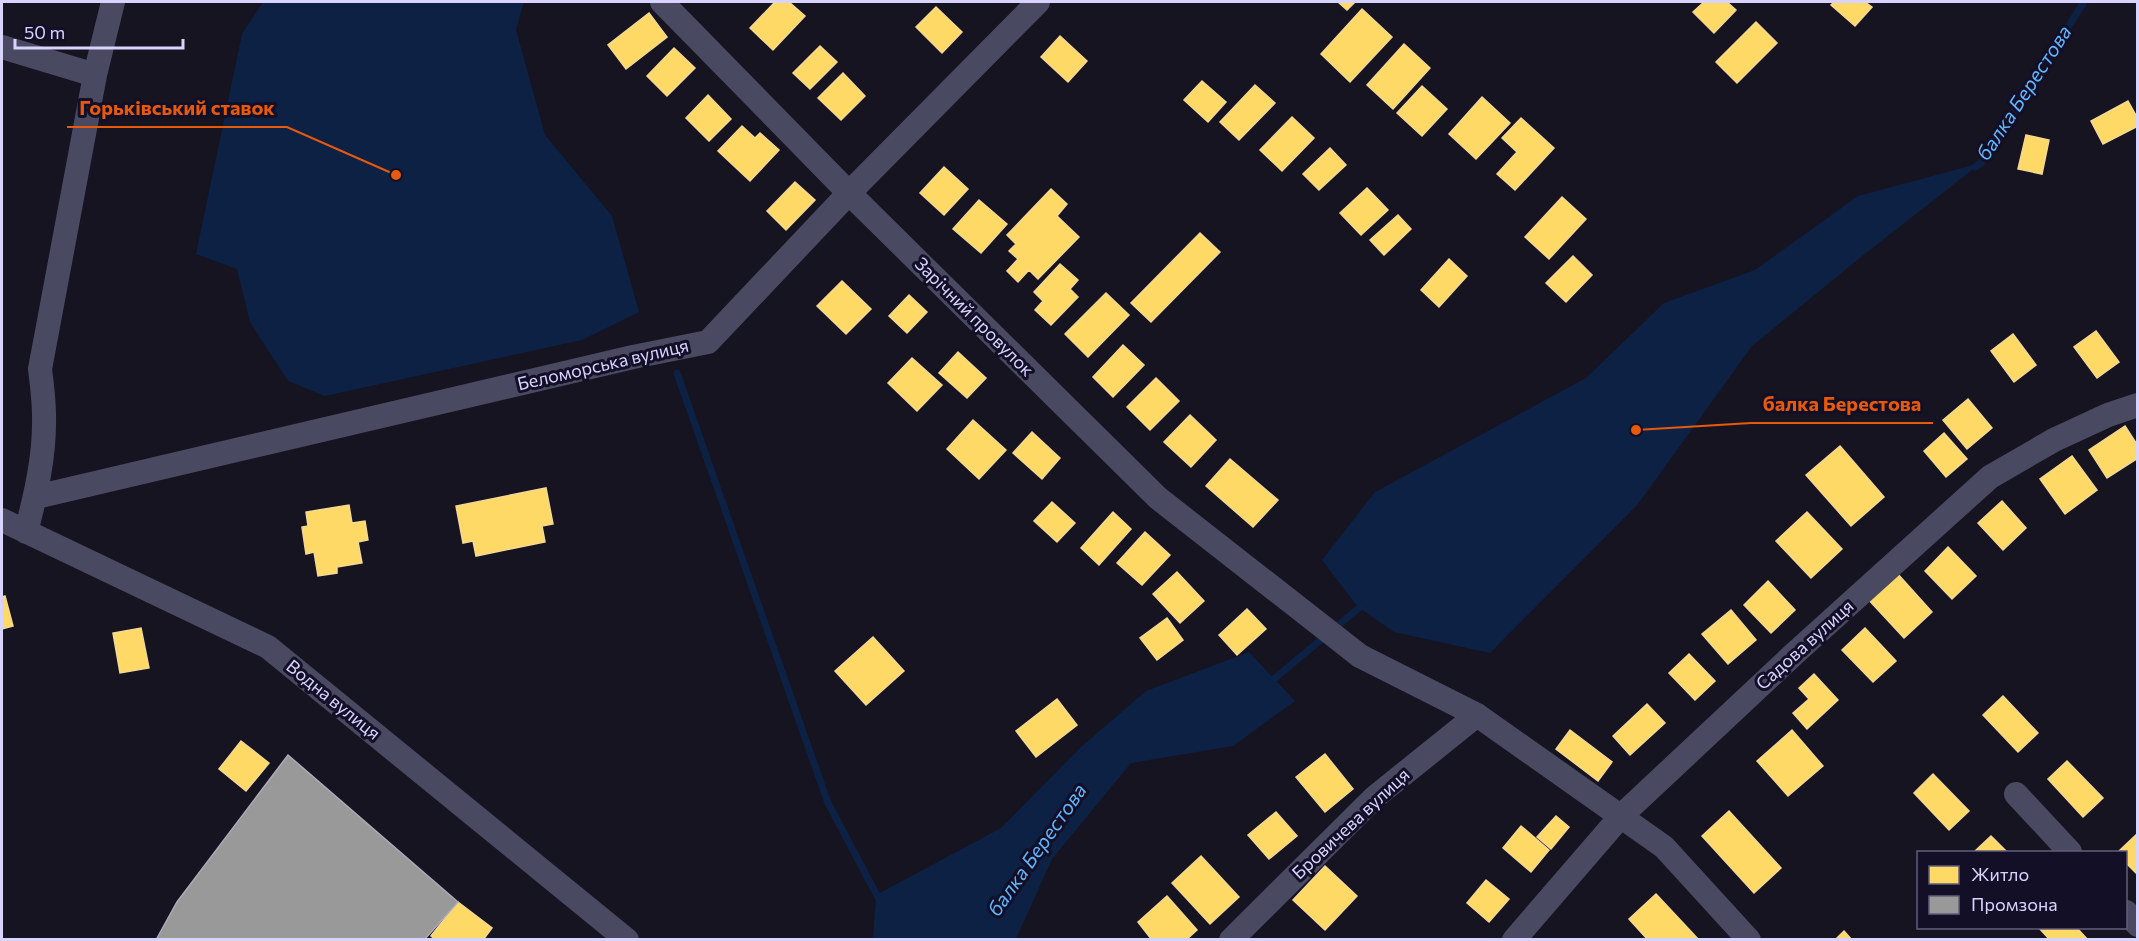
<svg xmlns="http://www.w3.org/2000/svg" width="2139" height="941" font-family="Commissioner,sans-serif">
	<rect width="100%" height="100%" fill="#161421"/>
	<path fill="#0d2144" d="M263,2H524L516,30L545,135L612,216L639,312L582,340L325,396L288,381L250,322L237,269L196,254L242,34Z
		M1981,163L1861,257L1752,346L1638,504L1490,653L1394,632L1358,607L1322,560L1375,492L1586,378L1664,303L1755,270L1858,196Z
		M1249,652L1295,701L1233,746L1131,763L1052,859L1016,939H873L876,895L1001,828L1081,747L1146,691Z"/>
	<path fill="#ffd966" stroke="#f4d894" stroke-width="1.5" d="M775,2H789L805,16L773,50L750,28Z
		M1338,2H1355L1347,10Z
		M1704,2H1727L1736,10L1714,33L1693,12Z
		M1834,2H1865L1872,7L1855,26L1831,5Z
		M936,7L962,32L942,53L916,27Z
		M1362,9L1392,37L1350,82L1321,54Z
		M649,13L667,37L626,69L608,45Z
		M1756,22L1777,43L1737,83L1716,62Z
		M1060,36L1087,61L1068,82L1041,57Z
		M1404,44L1430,68L1393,109L1367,85Z
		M820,46L837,62L810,89L793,73Z
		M674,48L695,68L667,96L647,76Z
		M843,73L865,96L841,120L818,98Z
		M1202,81L1226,102L1208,122L1184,100Z
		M1255,85L1275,103L1239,140L1220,122Z
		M1422,86L1447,109L1422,136L1397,113Z
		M708,95L731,119L709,141L686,118Z
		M1482,97L1510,123L1476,159L1449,134Z
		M2128,101L2138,119V126L2103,144L2091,121Z
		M1292,117L1314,138L1282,171L1260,150Z
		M1521,118L1554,148L1515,190L1497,174L1517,152L1502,138Z
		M742,126L755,138L760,133L779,150L750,181L718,151Z
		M2026,135L2049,140L2042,174L2018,169Z
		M1330,148L1346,165L1319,190L1303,174Z
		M944,167L968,189L944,215L920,193Z
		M795,182L815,200L786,230L767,211Z
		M1367,188L1388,210L1361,235L1340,213Z
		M1051,189L1067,204L1057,216L1079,237L1038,279L1029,270L1018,282L1007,271L1018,259L1009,251L1016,244L1007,235Z
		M1562,197L1586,219L1549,259L1525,237Z
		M979,200L1007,224L981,253L953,229Z
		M1398,215L1411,229L1384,255L1370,240Z
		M1200,233L1220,252L1151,322L1131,303Z
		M1573,256L1592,275L1566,302L1546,283Z
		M1449,259L1467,276L1439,307L1421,290Z
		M1060,264L1078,280L1070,289L1078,297L1051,325L1035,310L1043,301L1034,292Z
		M842,281L871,309L846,334L817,306Z
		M1106,293L1129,315L1088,357L1065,334Z
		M909,295L927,312L907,333L889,316Z
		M2096,331L2119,362L2097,378L2074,347Z
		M2013,334L2036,365L2014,382L1991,351Z
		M1123,345L1144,365L1113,397L1093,377Z
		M958,352L986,378L967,398L939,373Z
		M912,358L942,385L917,411L888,383Z
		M1156,378L1179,401L1150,430L1127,407Z
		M1968,399L1992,428L1967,449L1943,420Z
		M1190,415L1216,440L1191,467L1164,442Z
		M973,420L1006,450L979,479L947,449Z
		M2125,426L2138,446V458L2107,478L2089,450Z
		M1032,432L1060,458L1042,479L1013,453Z
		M1944,433L1967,459L1946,477L1924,451Z
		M1840,446L1884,497L1851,526L1806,475Z
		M2072,456L2097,490L2065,514L2040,479Z
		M1230,459L1278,500L1253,527L1206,486Z
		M546,488L553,524L542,526L545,542L476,556L473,541L463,543L456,506Z
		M2002,501L2026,528L2003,550L1978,523Z
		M1052,502L1075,523L1057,542L1034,521Z
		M349,505L352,523L365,521L368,540L358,542L362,563L337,567V573L318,576L314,552L306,554L302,527L308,526L306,512Z
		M1113,512L1131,529L1099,565L1081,548Z
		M1807,512L1842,549L1811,578L1776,541Z
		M1145,532L1170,555L1142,585L1117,563Z
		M1948,547L1976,576L1952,599L1925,571Z
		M1177,572L1204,601L1180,623L1153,594Z
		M1896,572L1932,612L1904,638L1867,598Z
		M1768,581L1795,610L1771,633L1744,605Z
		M5,596L13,626L2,629V597Z
		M1247,609L1266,629L1237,655L1219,635Z
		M1731,610L1756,640L1728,664L1702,634Z
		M1167,618L1183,640L1157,660L1140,638Z
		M141,628L149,668L120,673L113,633Z
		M1865,628L1896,661L1873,682L1842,650Z
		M873,637L904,671L866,705L835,671Z
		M1689,654L1715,681L1695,700L1669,673Z
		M1814,674L1838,700L1807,729L1793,713L1809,699L1799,688Z
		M2003,696L2038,733L2018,752L1983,715Z
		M1057,699L1077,725L1036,757L1016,731Z
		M1647,704L1665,723L1630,755L1613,736Z
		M1570,730L1612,762L1598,781L1556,749Z
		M1792,730L1823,766L1788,796L1757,761Z
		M241,741L269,763L246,791L219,769Z
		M1325,754L1353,789L1325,812L1296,777Z
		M2067,761L2103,798L2083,817L2048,779Z
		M1933,774L1969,811L1949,830L1914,793Z
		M1729,811L1781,868L1754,893L1702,836Z
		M1276,812L1297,836L1269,859L1248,835Z
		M1556,816L1569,827L1551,849L1537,837Z
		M1521,826L1549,850L1531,872L1503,848Z
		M2136,835L2138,836V875L2126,863V852H2118Z
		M1991,836L2007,852H1974Z
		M1201,856L1239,897L1210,924L1172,883Z
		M1325,866L1357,896L1325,930L1293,900Z
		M1486,880L1509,899L1489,922L1467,903Z
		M1656,894L1699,940H1648L1629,919Z
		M1167,896L1197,930L1186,940H1152L1138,922Z
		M458,902L492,928L483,940H436L431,936Z
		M2039,928H2077L2088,940H2050Z
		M1844,931L1852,940H1835Z"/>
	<path fill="#999" stroke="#acabb8" stroke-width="1.5" d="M288,755L458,902L424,940H156L177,902Z"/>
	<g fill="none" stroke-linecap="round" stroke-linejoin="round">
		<path stroke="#0d2144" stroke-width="7" d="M1975,167L1981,163L2084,2
			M677,373L828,803L880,901
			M1267,681L1274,679L1366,602"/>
		<path stroke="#4a4962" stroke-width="24" d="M662,2L849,193L1158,498L1360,656L1477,715L1664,847L1749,940
			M2,47L95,75
			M36,497L633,357L708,342L849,193L1038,2
			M2,520L268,647L627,940
			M26,532C36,494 45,455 44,416C44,400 42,385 40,369L95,75L113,2
			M2016,794L2070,852
			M2126,912L2138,925
			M1231,940L1375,797L1477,715
			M1514,940L1621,816L1794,654L1990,477L2054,440L2108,415L2138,405"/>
	</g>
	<g text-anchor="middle" stroke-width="6" stroke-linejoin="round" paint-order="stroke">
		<g font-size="18" fill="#d9d4ff" stroke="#130f26">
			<text transform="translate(974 317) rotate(45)" y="6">Зарічний провулок</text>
			<text transform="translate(603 365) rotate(-13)" y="6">Беломорська вулиця</text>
			<text transform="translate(1805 645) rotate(-42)" y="6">Садова вулиця</text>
			<text transform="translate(333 700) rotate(39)" y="6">Водна вулиця</text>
			<text transform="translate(1351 824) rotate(-43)" y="6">Бровичева вулиця</text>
		</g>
		<g font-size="20" font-style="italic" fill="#62b6ff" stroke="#130f26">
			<text transform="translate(2024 93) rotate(-57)" y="7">балка Берестова</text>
			<text transform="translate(1037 850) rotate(-55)" y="7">балка Берестова</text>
		</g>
	</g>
	<path fill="none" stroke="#e8590c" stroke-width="2" d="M396 175L287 127H67M1636 430L1751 423H1933"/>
	<g fill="#e8590c" stroke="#130f26" stroke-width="2">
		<circle cx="396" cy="175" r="6"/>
		<circle cx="1636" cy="430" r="6"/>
	</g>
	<g font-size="20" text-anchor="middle" font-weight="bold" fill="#e8590c" stroke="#130f26" stroke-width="6" stroke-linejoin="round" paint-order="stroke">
		<text x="177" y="115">Горьківський ставок</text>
		<text x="1842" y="411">балка Берестова</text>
	</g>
	<rect width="2139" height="941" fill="none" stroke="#d9d4ff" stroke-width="6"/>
	<rect x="1917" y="851" width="210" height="78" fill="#130f26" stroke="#625e7d" stroke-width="1.5"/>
	<rect x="1929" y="866" width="30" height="18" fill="#ffd966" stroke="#625e7d" stroke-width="1.5"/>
	<text x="1971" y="881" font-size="18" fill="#d9d4ff">Житло</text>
	<rect x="1929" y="896" width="30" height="18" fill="#999999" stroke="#625e7d" stroke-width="1.5"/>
	<text x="1971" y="911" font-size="18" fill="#d9d4ff">Промзона</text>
	<path d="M15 39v9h168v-9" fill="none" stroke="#d9d4ff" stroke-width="3"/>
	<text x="24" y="39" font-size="18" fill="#d9d4ff" stroke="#130f26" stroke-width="4.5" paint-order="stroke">50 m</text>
</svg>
